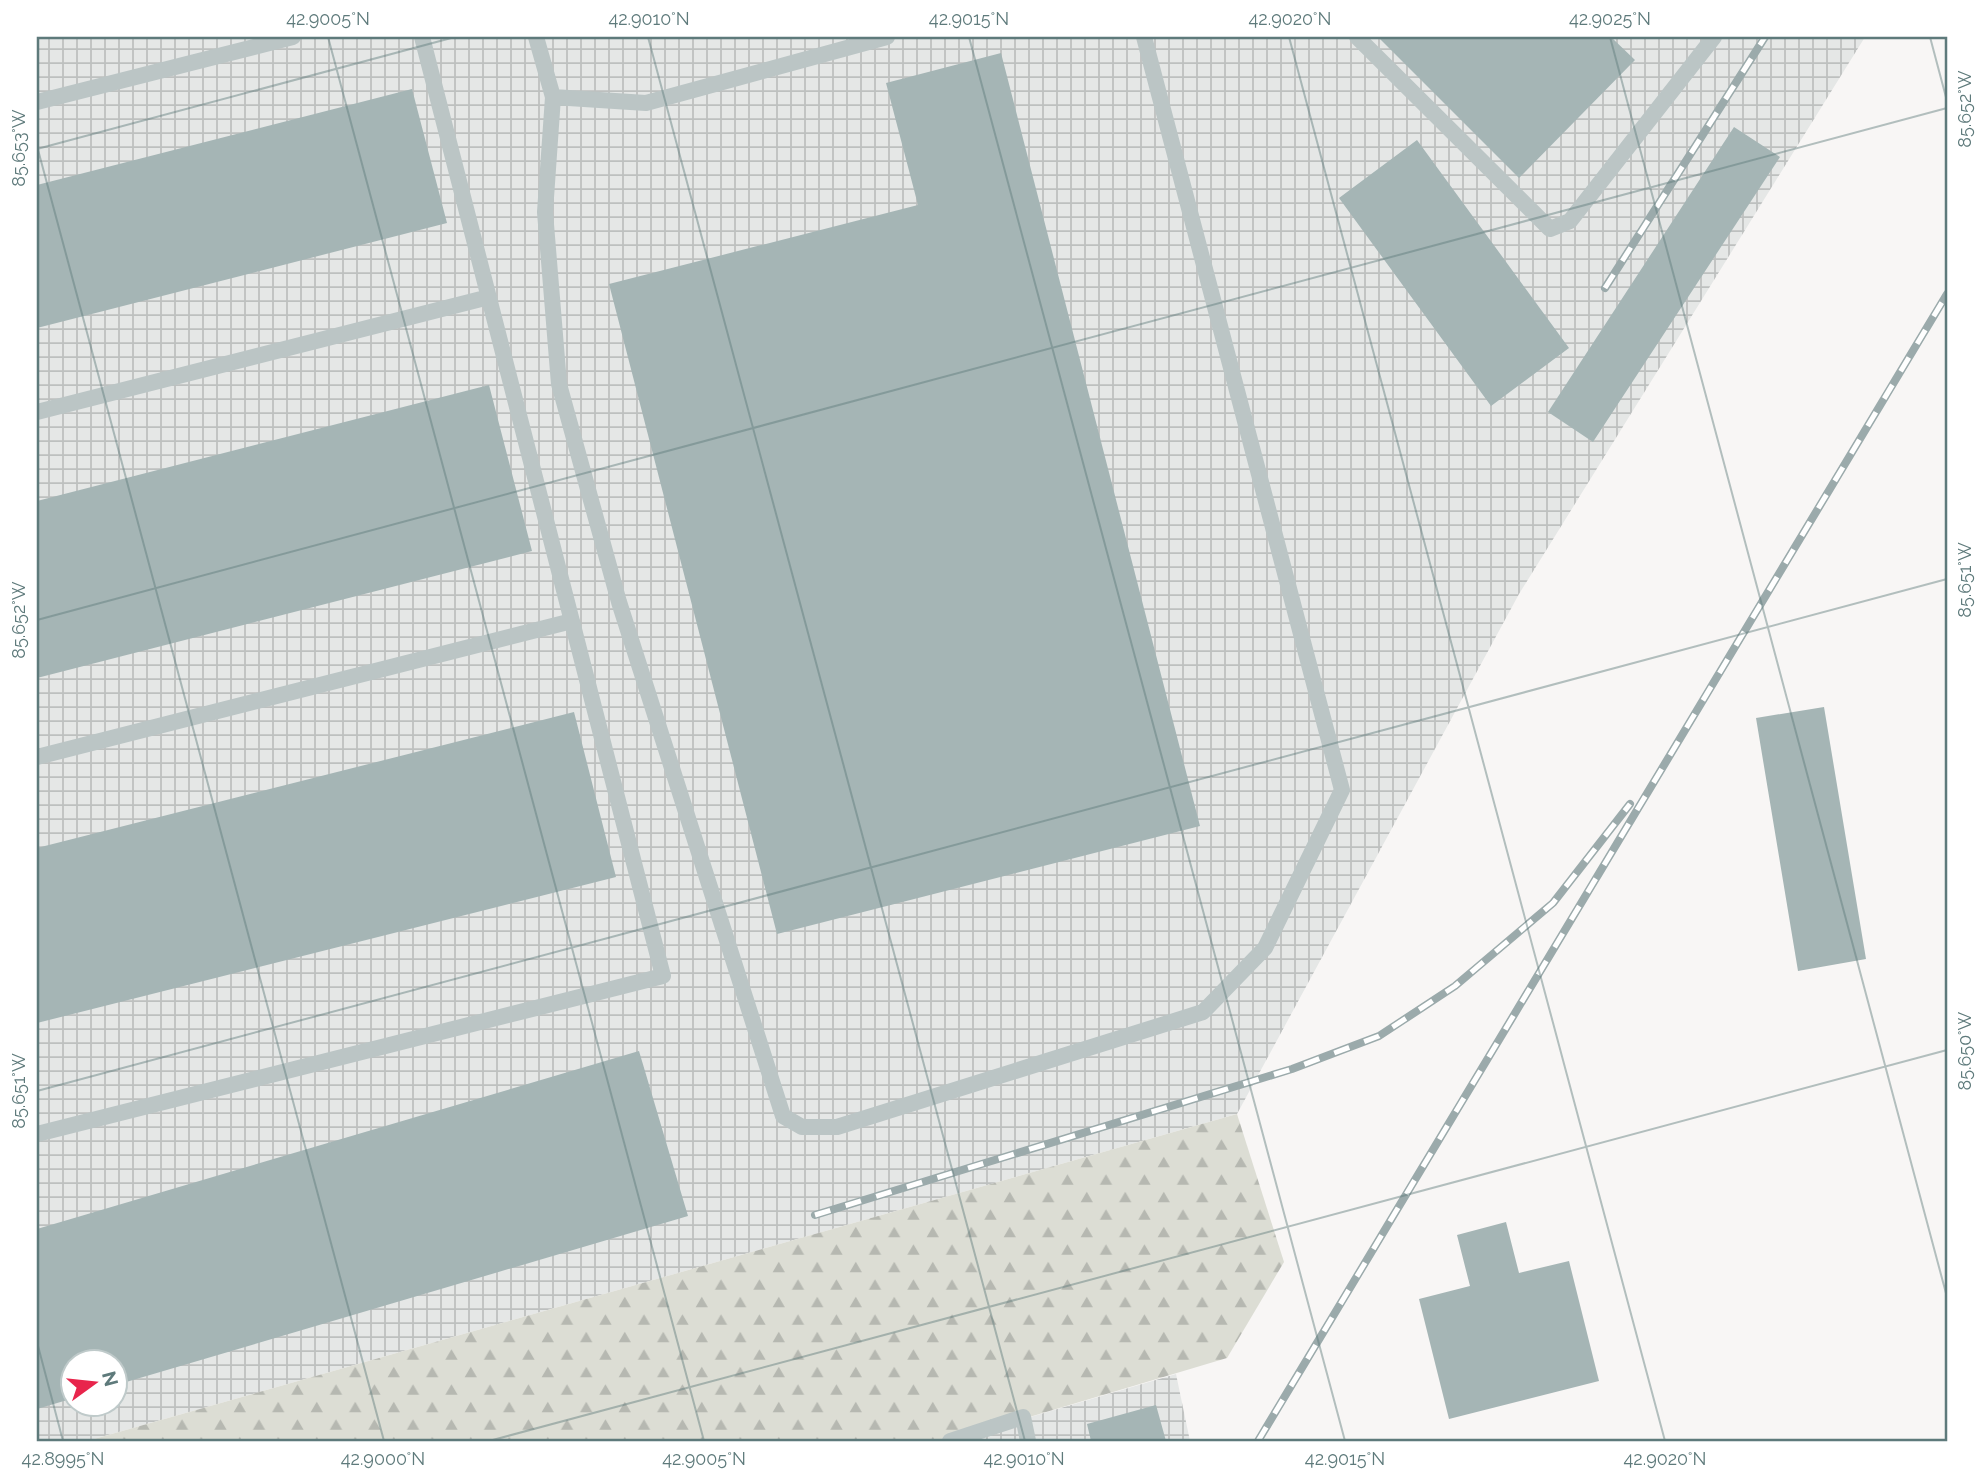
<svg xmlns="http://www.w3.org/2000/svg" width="1984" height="1478" font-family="Raleway,sans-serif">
	<defs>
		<pattern id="industrial-grid" width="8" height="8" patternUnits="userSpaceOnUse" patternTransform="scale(1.75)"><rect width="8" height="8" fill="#e5e7e6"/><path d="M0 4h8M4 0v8" fill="none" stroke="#bdc0bf"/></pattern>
		<pattern id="forest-firs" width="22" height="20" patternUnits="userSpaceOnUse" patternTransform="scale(1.75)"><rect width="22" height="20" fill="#dcddd4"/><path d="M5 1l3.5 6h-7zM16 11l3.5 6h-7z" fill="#b6b8b1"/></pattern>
	</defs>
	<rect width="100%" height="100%" fill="#f8f6f5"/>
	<path fill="url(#industrial-grid)" fill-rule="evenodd" d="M37,37H1865L1519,594L1237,1114L87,1441H37ZM74,1362H116V1404H74Z
		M1176,1374L1190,1441H949Z"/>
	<path fill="url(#forest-firs)" d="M1237,1114L1284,1262L1227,1358L949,1441H87Z"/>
	<path fill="#a5b5b5" d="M1378,37H1611L1635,60L1519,178Z
		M1001,53L1200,826L777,934L609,284L918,205L886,83Z
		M412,89L447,223L37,328V185Z
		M1734,127L1780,157L1593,442L1548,412Z
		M1417,140L1569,348L1491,406L1339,198Z
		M489,385L532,551L37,678V501Z
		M1824,707L1866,959L1798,971L1756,718Z
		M574,712L616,877L37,1023V848Z
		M639,1051L688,1216L116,1385V1362H74V1398L37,1409V1229Z
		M1506,1222L1519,1273L1569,1261L1599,1381L1449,1419L1419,1299L1470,1286L1457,1235Z
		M1156,1405L1166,1441H1091L1087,1424Z"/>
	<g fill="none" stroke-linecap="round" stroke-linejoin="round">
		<path stroke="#bbc5c5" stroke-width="16" d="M536,37L553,97L646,103L887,37
			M1357,37L1550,229L1570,221L1714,37
			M553,97L545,212L559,384L619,602L783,1116L802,1127H837L1203,1012L1265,948L1342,790L1144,37
			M37,102L293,37
			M37,412L489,297
			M37,757L572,621
			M37,1134L663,976L422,37
			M950,1441L1023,1417L1028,1441"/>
		<defs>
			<path id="rail" d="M1605,288L1765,37
				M815,1215L1292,1069L1379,1036L1455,986L1553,903L1630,804
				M1258,1441L1947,294"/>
		</defs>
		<use href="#rail" stroke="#9baaab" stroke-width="8"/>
		<use href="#rail" stroke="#fff" stroke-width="5" stroke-dasharray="16" stroke-linecap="butt"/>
	</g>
	<path fill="none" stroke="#5e7a7b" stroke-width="2" stroke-opacity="0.45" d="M328,37L704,1441M648,37L1025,1441M969,37L1345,1441M1289,37L1665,1441M1610,37L1947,1297M1930,37L1947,101M37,146L384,1441M37,149L455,37M37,620L1947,108M37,1091L1947,579M37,1342L63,1441M489,1441L1947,1050"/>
	<rect width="1984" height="1478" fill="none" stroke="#ffffff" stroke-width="77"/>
	<g transform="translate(94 1383) rotate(75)"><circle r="33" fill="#ffffff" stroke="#bfcaca" stroke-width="2"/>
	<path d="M0-5L12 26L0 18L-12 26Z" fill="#e8254c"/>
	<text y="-10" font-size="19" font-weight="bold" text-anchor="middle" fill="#5e7a7b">N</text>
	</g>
	<rect x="38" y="38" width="1908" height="1402" fill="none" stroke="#5e7a7b" stroke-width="2.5"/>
	<g font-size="18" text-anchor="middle" fill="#5e7a7b">
		<text x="328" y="25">42.9005°N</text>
		<text x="649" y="25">42.9010°N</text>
		<text x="969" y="25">42.9015°N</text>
		<text x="1290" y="25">42.9020°N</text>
		<text x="1610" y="25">42.9025°N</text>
		<text transform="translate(1965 109) rotate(-90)" y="6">85.652°W</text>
		<text transform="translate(19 148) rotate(-90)" y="6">85.653°W</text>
		<text transform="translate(1965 580) rotate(-90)" y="6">85.651°W</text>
		<text transform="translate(19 620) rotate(-90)" y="6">85.652°W</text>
		<text transform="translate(1965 1051) rotate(-90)" y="6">85.650°W</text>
		<text transform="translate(19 1091) rotate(-90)" y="6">85.651°W</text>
		<text x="63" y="1465">42.8995°N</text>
		<text x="383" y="1465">42.9000°N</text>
		<text x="704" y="1465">42.9005°N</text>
		<text x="1024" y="1465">42.9010°N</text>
		<text x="1345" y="1465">42.9015°N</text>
		<text x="1665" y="1465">42.9020°N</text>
	</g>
</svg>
